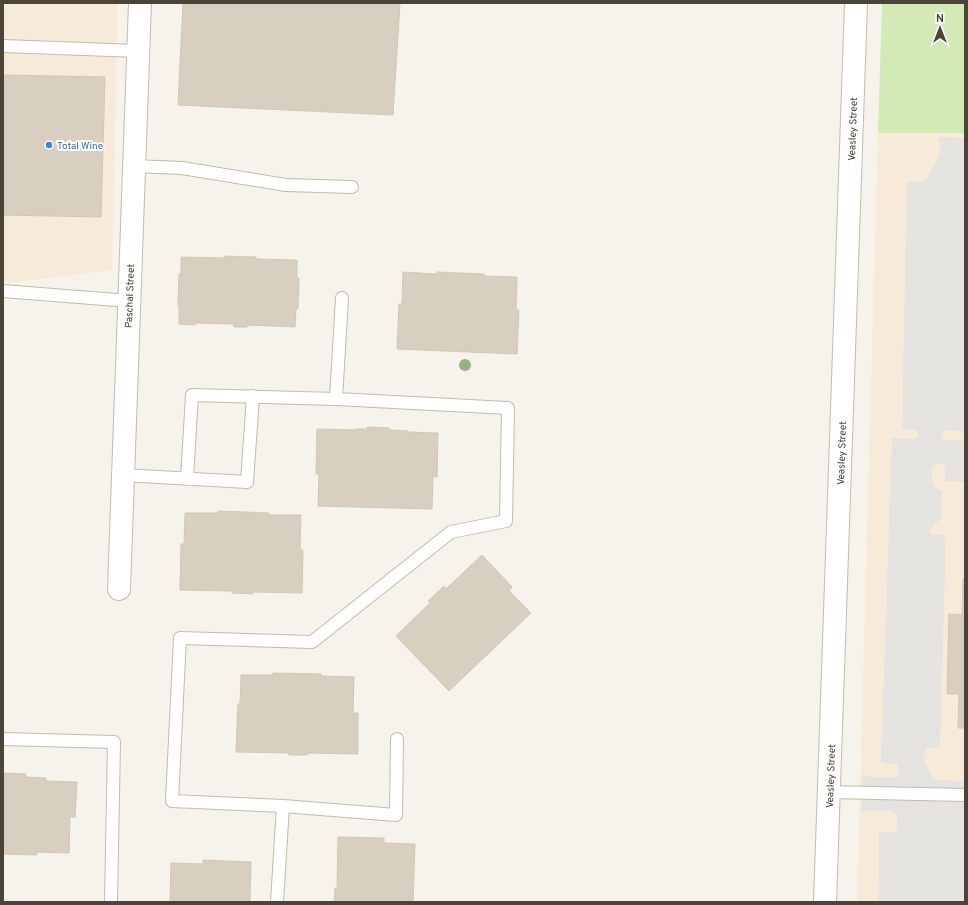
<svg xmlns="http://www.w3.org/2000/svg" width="968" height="905" font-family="Overpass,sans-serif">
	<rect width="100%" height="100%" fill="#f6f3ec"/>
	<path fill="#f7ead8" d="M3,3H118L112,270L9,283L3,282Z
		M878,133H965V902H857Z"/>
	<path fill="#d2eab5" d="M882,3H965V133H878Z"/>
	<path fill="#e5e3e0" d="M939,137L965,138V431L944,430L942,433V437L944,440H965V482L945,481V467L943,464H936L932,467V483L936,489L942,491L941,519L934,524L930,531L933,535H946L940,748H927L925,751L924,759L927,766L933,777L938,780L962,781L965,779V771V902H878L879,832L893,833L897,830V816L893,811H867L861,813L863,775L870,777H894L898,774V766L896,764L881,763L892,438L914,439L918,436V432L916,430L902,429L907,181L921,182L926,179L940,154Z"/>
	<path fill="#d8cfc1" stroke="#d3c7b4" d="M183,3H400L393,115L178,105Z
		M3,75L105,77L101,217L3,215Z
		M224,256L256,257V259L297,260V278H299L298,309H296L295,327L247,325V327H234V324L195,323V325L179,324V305H178L179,274H181V257L224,258Z
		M403,272L437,274V272L484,274V276L517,277L516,310H519L517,354L397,349L399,304H402Z
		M367,427L389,428V430L408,431V432L438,433L437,477L433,476L432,509L318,506L319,474H316L317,429L356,430V429H367Z
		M218,511L269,513V515H301L300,550H303L302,593L253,592V594L232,593V591L180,590L181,544H184L185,513H218Z
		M482,555L512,587L509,591L531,613L449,691L396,636L430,603L428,601L444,586L446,589Z
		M963,579H965V728H958L959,694H947L949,614L962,615Z
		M273,673L321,674V676L354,677L353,713H358V754L308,753V755H289V753L236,752L238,704H240L241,675H273Z
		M4,773L26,774V777L46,778V781L77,782L75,817H70L69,853L37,852V855L3,854V775L4,776Z
		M338,837L384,838V843L415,844L413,902H334L335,888L337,889Z
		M203,860L251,862L250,902H170L171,863L203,864Z"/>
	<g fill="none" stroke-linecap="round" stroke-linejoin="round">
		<defs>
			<path id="lane" d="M3,46L138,51
				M134,166L182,168L286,185L352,187
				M3,291L129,301
				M123,475L247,482L253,396
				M187,479L192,395L336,399
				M3,739L114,742L111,902
				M829,792L965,795
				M283,806L172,801L180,638L312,642L451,532L506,521L508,408L336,399L342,298
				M277,902L283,806L396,815L397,739"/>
			<path id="street" d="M119,589L140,3
				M825,902L856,3"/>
		</defs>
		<use href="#lane" stroke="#c2bbae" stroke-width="14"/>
		<use href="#street" stroke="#c2bbae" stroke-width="24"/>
		<use href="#lane" stroke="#fff" stroke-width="12"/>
		<use href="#street" stroke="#fff" stroke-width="22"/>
	</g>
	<circle fill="#97b381" cx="465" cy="365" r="6"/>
	<circle fill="#3f7fe0" stroke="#fff" stroke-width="1.5" cx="49" cy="145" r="4"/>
	<g text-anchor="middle" stroke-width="4" stroke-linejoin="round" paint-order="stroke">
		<g font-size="10" fill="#4b4439" stroke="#fff">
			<text transform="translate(852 129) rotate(-88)" y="4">Veasley Street</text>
			<text transform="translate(129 296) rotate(-88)" y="4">Paschal Street</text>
			<text transform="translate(841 453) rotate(-88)" y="4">Veasley Street</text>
			<text transform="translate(830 776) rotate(-88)" y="4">Veasley Street</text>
		</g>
		<g font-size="10" fill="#366cbe" stroke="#fff" text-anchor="start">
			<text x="57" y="149">Total Wine</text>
		</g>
	</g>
	<rect width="968" height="905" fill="none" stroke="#4b4439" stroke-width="8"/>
	<g transform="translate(940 28)" stroke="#ffffff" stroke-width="3" paint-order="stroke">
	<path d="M0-3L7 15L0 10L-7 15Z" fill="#4b4439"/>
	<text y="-6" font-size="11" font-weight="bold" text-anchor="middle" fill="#4b4439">N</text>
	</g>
</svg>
